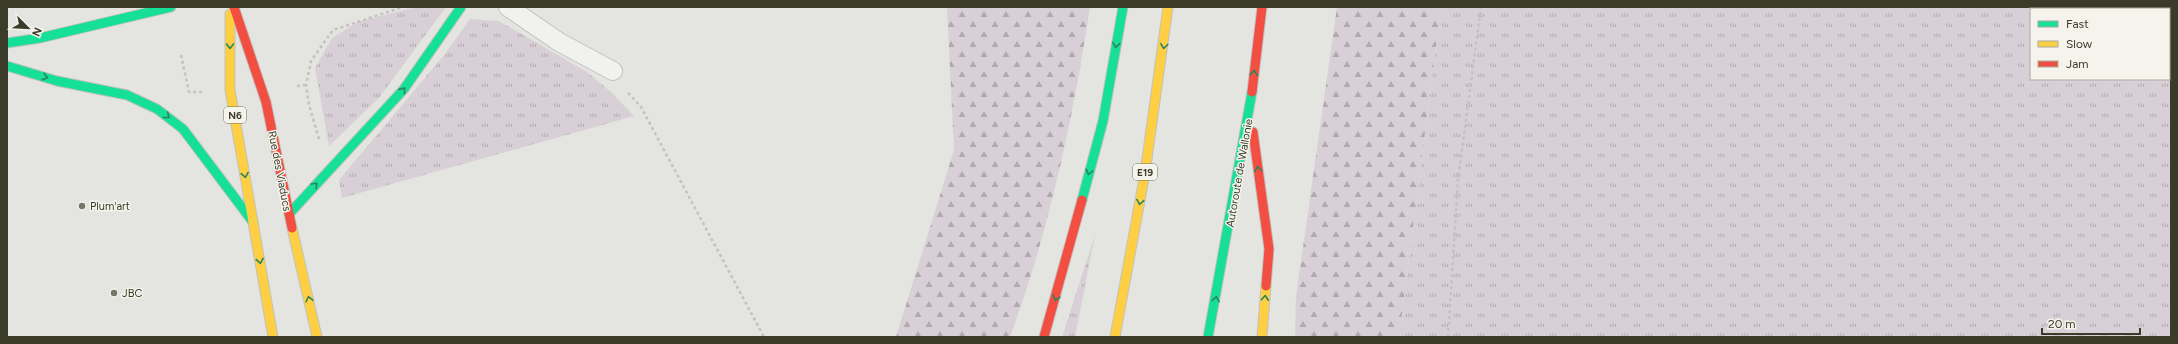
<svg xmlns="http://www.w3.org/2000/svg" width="2178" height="344" font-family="Figtree,sans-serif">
	<defs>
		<pattern id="grass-tufts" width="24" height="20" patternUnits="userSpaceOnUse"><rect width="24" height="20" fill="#d8d0d6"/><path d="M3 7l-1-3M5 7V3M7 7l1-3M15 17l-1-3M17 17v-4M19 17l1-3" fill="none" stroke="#b0aaae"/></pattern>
		<pattern id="forest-firs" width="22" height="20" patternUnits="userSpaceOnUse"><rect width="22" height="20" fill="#d8d0d6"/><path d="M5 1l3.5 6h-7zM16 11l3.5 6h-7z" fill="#b0aaae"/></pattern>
	</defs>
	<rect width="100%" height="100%" fill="#e4e4e0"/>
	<path fill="url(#grass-tufts)" fill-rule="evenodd" d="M416,7H446L379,98L329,146L315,68L332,38L358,22Z
		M1441,7H2171V337H1399ZM2031,9H2169V79H2031Z
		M470,19L498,21L513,29L587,72L612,93L634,116L342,198L339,180L445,54Z
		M1095,235L1075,337H1062L1064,331Z"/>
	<path fill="url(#forest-firs)" d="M947,7H1090C1073,119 1049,231 1010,337H896L954,150Z
		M1337,7H1441L1399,337H1295L1296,297Z"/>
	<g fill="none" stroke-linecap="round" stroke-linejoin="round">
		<defs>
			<path id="lane" d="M508,7L559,42L613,71"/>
			<path id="fast" d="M7,43L40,38L171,7
				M7,66L57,81L127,95L157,109L183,129L253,222
				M1082,200L1103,121L1123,7
				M289,214L404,89L461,7
				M1208,337L1252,92"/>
			<path id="slow" d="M2144,7L2146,9
				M230,14V90L273,337
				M2169,32L2171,34
				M292,228L317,337
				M1115,337L1145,173L1168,7
				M1262,337L1266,286"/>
			<path id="jam" d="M234,7L266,102L292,228
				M1252,92L1262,7
				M1253,132L1269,249L1266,286
				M1044,337L1082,200"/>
		</defs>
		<use href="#lane" stroke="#c2c2be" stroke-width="20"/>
		<use href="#fast" stroke="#c2c2be" stroke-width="11"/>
		<use href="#slow" stroke="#c2c2be" stroke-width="11"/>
		<use href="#jam" stroke="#c2c2be" stroke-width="11"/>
		<path stroke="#c2c3be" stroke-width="2.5" stroke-dasharray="3 3" stroke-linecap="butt" d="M181,55L189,92H203
			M297,86L306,85
			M628,93L641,107L764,337
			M319,139L309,105L306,85L311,61L333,30L403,7
			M1448,337L1458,180L1481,7"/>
		<use href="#lane" stroke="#f1f1ef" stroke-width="18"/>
		<use href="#fast" stroke="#16e098" stroke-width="9"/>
		<use href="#slow" stroke="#ffcf43" stroke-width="9"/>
		<use href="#jam" stroke="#f24e42" stroke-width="9"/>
	</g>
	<defs><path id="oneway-chevron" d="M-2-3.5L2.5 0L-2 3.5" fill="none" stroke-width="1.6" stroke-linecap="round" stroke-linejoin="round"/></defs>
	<g stroke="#2a855b">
		<use href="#oneway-chevron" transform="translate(1116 45) rotate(100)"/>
		<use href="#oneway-chevron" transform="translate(230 46) rotate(90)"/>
		<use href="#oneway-chevron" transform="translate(1164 46) rotate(97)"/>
		<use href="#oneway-chevron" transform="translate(1254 73) rotate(-83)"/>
		<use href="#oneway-chevron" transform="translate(45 77) rotate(16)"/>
		<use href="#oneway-chevron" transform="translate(403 90) rotate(-51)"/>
		<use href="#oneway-chevron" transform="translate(167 116) rotate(38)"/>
		<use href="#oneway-chevron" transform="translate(1258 169) rotate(-98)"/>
		<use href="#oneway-chevron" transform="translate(1089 172) rotate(105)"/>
		<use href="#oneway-chevron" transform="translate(245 175) rotate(80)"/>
		<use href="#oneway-chevron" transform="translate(315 185) rotate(-47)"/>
		<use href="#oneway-chevron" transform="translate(1140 202) rotate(99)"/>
		<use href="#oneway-chevron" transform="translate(260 261) rotate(80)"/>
		<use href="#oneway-chevron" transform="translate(1056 298) rotate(107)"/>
		<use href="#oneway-chevron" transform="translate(1265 298) rotate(-86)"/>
		<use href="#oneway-chevron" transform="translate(309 299) rotate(-103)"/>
		<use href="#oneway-chevron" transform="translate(1216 299) rotate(-79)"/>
	</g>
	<g fill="#767669" stroke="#f4f4ed" stroke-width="1.5">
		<circle cx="82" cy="206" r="4"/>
		<circle cx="114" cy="293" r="4"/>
	</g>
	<g text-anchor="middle" stroke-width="3" stroke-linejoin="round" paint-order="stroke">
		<g fill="#f4f4ed" stroke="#727264" stroke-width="1">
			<rect x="224" y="107" width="22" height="16" rx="3"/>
			<rect x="1133" y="164" width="24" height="16" rx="3"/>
		</g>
		<g font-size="10" font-weight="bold" fill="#3a3b29">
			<text x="235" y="119">N6</text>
			<text x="1145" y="176">E19</text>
		</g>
		<g font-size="11" fill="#3a3b29" stroke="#f4f4ed">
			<text transform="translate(280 171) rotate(79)" y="4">Rue des Viaducs</text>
			<text transform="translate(1239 173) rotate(-80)" y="4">Autoroute de Wallonie</text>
		</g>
		<g font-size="11" fill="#3a3b29" stroke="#f4f4ed" text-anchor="start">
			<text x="90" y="210">Plum'art</text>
			<text x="122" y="297">JBC</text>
		</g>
	</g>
	<rect width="2178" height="344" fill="none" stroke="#3a3b29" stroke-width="16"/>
	<rect x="2030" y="8" width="140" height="72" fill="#f4f4ed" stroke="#aaaa9f"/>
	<rect x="2038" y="21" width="20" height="6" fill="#16e098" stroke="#aaaa9f"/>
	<text x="2066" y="28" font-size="12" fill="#3a3b29">Fast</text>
	<rect x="2038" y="41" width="20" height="6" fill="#ffcf43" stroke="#aaaa9f"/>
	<text x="2066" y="48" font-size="12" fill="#3a3b29">Slow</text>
	<rect x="2038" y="61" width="20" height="6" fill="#f24e42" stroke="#aaaa9f"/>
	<text x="2066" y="68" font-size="12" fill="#3a3b29">Jam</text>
	<g transform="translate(28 28) rotate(114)" stroke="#f4f4ed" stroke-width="3" paint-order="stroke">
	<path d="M0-3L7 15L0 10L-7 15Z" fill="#3a3b29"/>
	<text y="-6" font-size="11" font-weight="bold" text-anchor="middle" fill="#3a3b29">N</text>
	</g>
	<path d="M2042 328v6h98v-6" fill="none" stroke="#3a3b29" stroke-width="2"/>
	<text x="2048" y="328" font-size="12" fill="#3a3b29" stroke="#f4f4ed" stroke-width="3" paint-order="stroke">20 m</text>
</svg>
